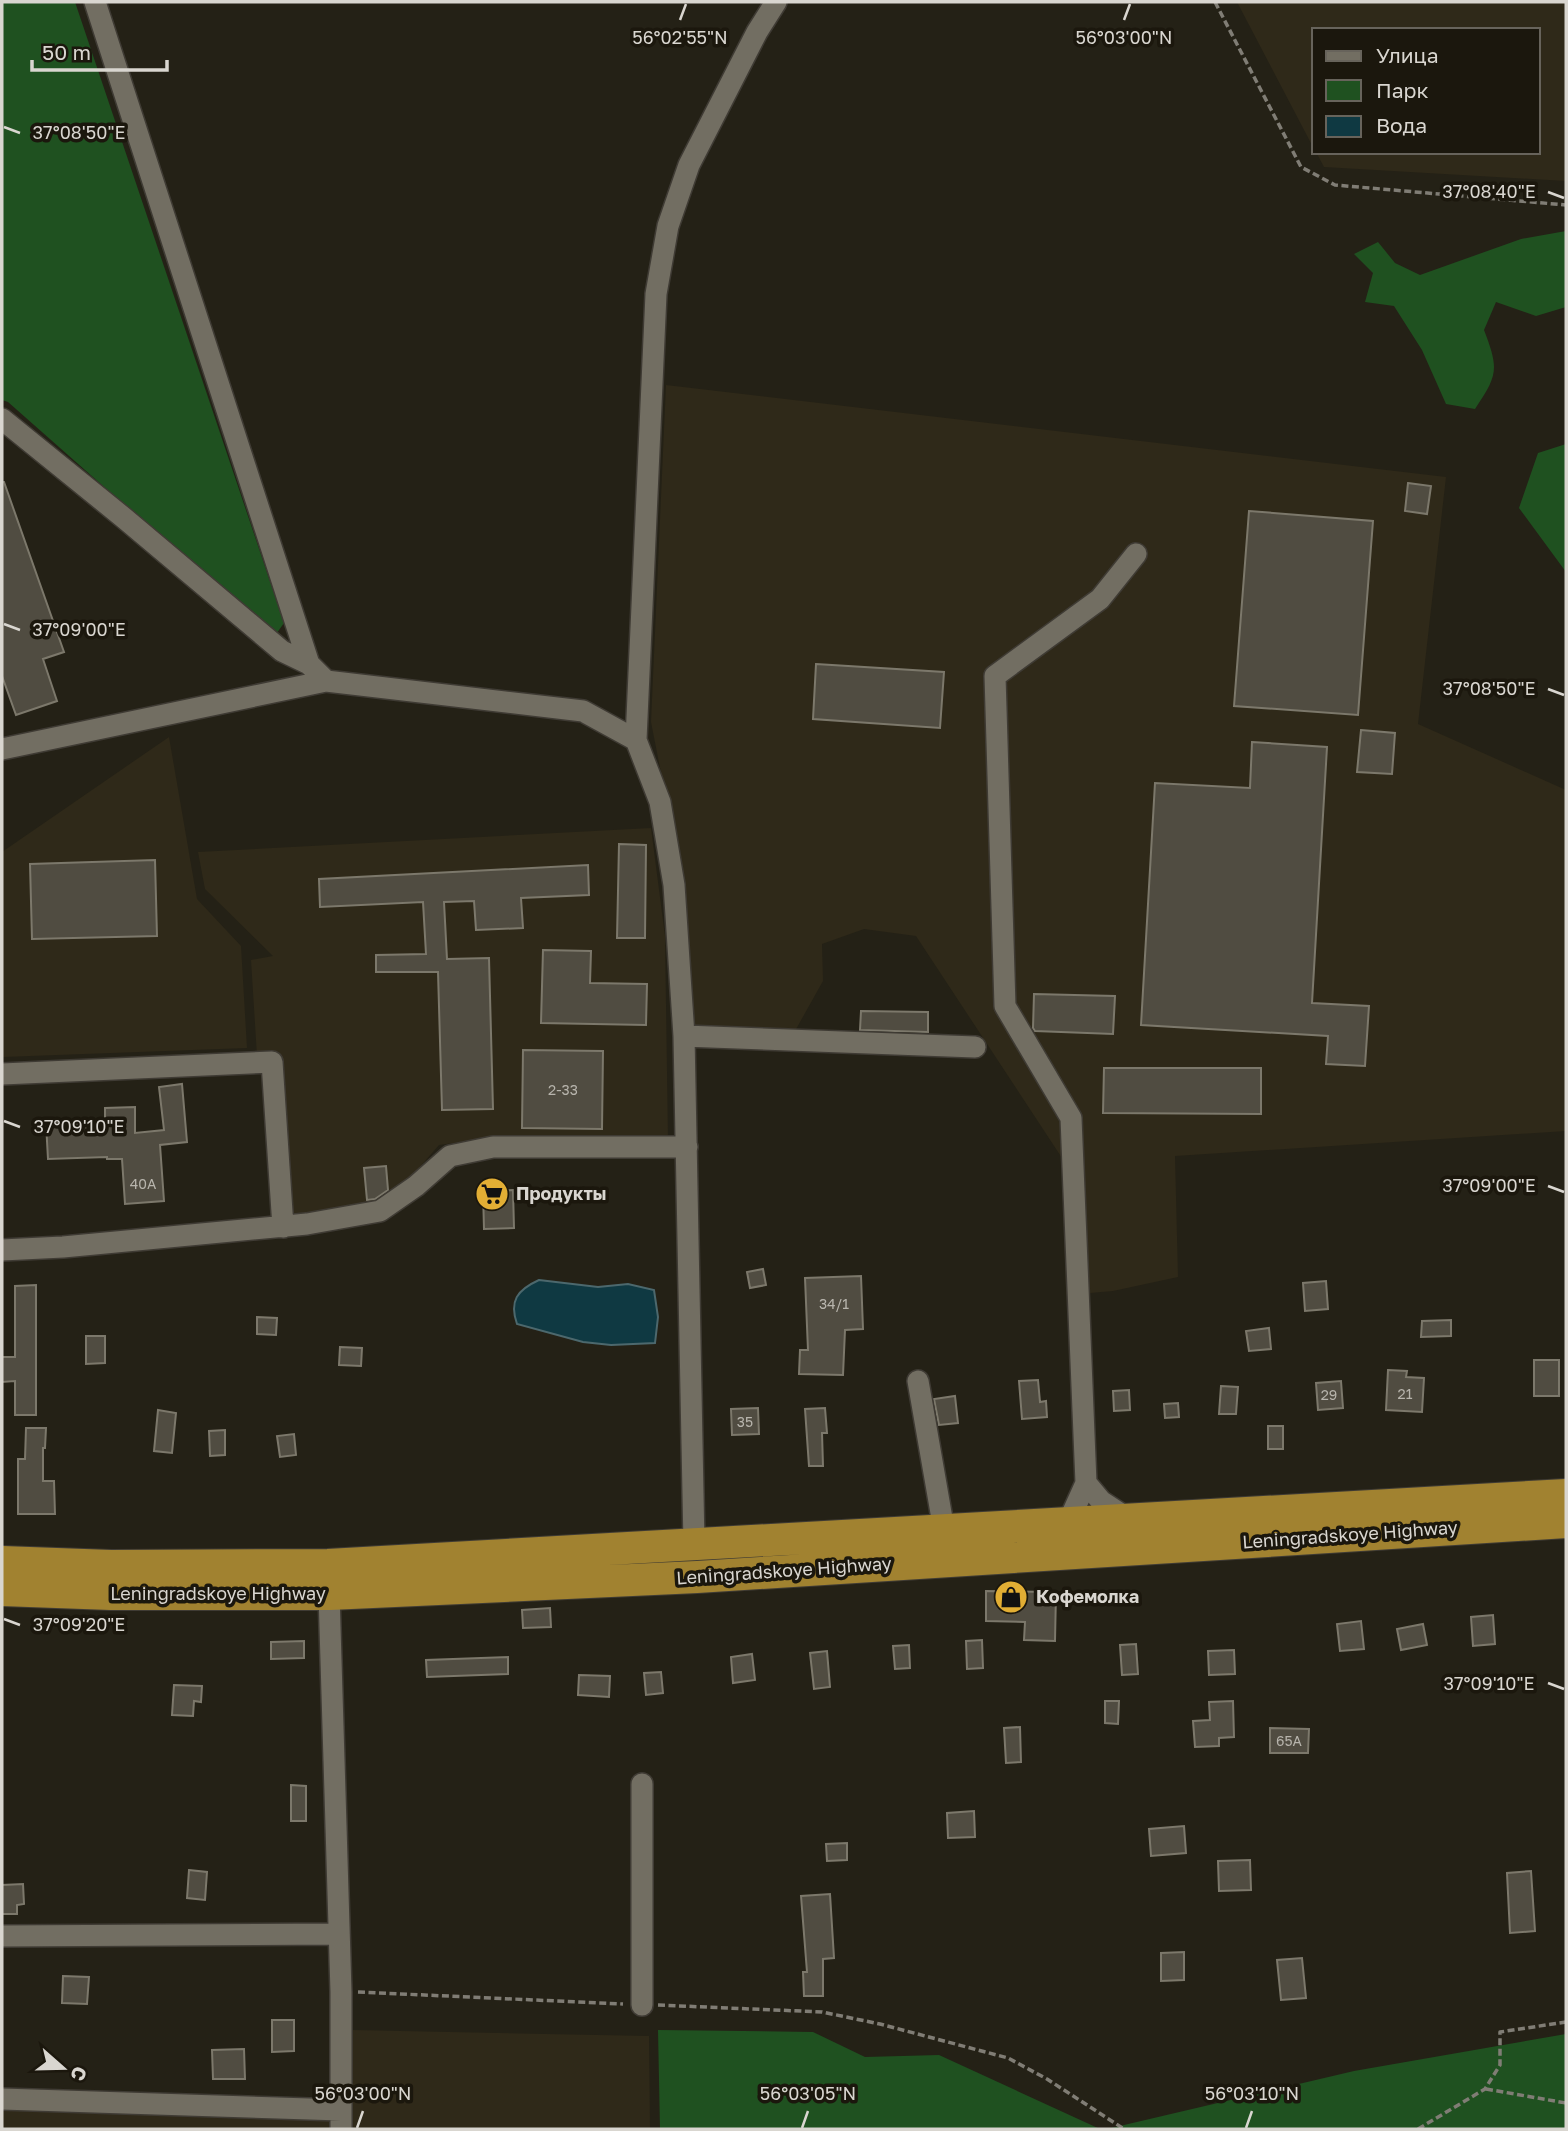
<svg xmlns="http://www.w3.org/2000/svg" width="1568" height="2131" font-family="'Golos Text',sans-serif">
	<rect width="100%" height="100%" fill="#242116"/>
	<path fill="#2f2919" d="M1237,2H1566V181L1324,167L1316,152H1538V30H1314V149Z
		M666,385L1446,477L1418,724L1566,790V1131L1175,1156L1178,1277L1113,1291L1066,1295L1062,1158L916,936L864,929L822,944L823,981L795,1031L694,1029L684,890L651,722Z
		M169,737L197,899L241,946L247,1048L3,1057L2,852Z
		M651,828L665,936L668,1139L499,1137L439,1145L392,1199L337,1213L285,1214L276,1055L257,1056L251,960L273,956L205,889L198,852Z
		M353,2030L649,2036L650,2129H349Z
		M2,2091L327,2102L330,2129H2Z"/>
	<path fill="#1f5120" d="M2,2H75L284,623L274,637L8,402L2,400Z
		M1566,231V307L1536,316L1496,302L1484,330C1499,369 1498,375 1475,409L1446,404L1422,350L1394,306L1365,302L1373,273L1354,254L1378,242L1395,263L1420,275L1521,239Z
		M1566,444V572L1519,508L1538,453Z
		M658,2030L813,2032L865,2057L939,2055L1100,2129H660Z
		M1566,2034V2129H1107L1354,2071Z"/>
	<path fill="#0f3942" stroke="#4c686d" stroke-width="2" d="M539,1280L598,1287L628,1284L654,1290L658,1317L655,1343L611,1345L583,1342L517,1324C509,1301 517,1290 539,1280Z"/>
	<path fill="#504c41" stroke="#7c786b" stroke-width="2" d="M2,482H4L64,652L43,659L57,701L16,715L2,676Z
		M1408,483L1431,486L1427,514L1405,511Z
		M1249,511L1373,521L1358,715L1234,706Z
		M816,664L944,672L940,728L813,719Z
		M1361,730L1395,733L1392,774L1357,772Z
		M1252,742L1327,747L1312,1003L1369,1006L1365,1066L1326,1064L1328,1036L1141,1025L1155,783L1250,788Z
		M619,844L646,845L645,938H617Z
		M155,860L157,936L32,939L30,864Z
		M588,865L589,895L521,898L523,928L476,930L474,901L444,902L447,959L489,958L493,1109L442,1110L438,972H376V955L426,954L423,902L320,907L319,879Z
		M543,950L591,951L590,983L647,984L646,1025L541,1023Z
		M1034,994L1115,996L1113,1034L1035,1031L1033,1028Z
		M861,1011L928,1012V1032L860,1030Z
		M523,1050L603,1051L602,1129L522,1128Z
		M1104,1068H1261V1114L1103,1113Z
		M182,1084L187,1142L160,1145L164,1201L125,1204L122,1159H107V1157L48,1159L46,1123L105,1120V1108L135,1107V1133L164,1130L159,1087Z
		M386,1166L388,1190L375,1199L367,1200L364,1168Z
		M513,1190L514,1228L484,1229L483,1192Z
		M763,1269L766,1285L750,1288L747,1272Z
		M861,1276L863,1329L845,1330L843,1375L799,1374L800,1350H808L805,1278Z
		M1326,1281L1328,1309L1305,1311L1303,1283Z
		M36,1285V1415H15V1381L2,1382V1357H15V1286Z
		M257,1317L277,1318L276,1335L257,1334Z
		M1451,1320V1336L1421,1337L1422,1321Z
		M1269,1328L1271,1349L1249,1351L1246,1331Z
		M86,1336H105V1363L86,1364Z
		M340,1347L362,1348L361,1366L339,1365Z
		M1534,1360H1559V1396H1534Z
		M1388,1370L1407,1371L1406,1377L1424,1378L1422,1412L1386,1410Z
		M1038,1380L1040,1402L1046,1401L1047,1417L1022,1419L1019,1381Z
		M1341,1381L1343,1408L1318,1410L1316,1383Z
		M1221,1386L1238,1387L1236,1414H1219Z
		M1129,1390L1130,1410L1114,1411L1113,1391Z
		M955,1396L958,1423L939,1425L934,1399Z
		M1178,1403L1179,1417L1165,1418L1164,1404Z
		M758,1408L759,1434L732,1435L731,1409Z
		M825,1408L827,1433H822L823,1466H809L805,1409Z
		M158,1410L176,1413L172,1453L154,1451Z
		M1268,1426H1283V1449H1268Z
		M26,1428H46L45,1448H43V1481H54L55,1514H18V1459H25Z
		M225,1430V1455L210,1456L209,1431Z
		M294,1434L296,1455L280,1457L277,1436Z
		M986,1591L1056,1592L1055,1641L1024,1640L1025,1622L986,1621Z
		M550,1608L551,1627L523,1628L522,1610Z
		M1493,1615L1495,1644L1473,1646L1471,1617Z
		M1361,1621L1364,1649L1340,1651L1337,1624Z
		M1423,1624L1427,1645L1401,1650L1397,1629Z
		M982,1640L983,1668L967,1669L966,1641Z
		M304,1641V1658L271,1659V1642Z
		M1136,1644L1138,1674L1122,1675L1120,1645Z
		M909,1645L910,1668L895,1669L893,1646Z
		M1234,1650L1235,1674L1209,1675L1208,1651Z
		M827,1651L830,1687L814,1689L810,1653Z
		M752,1654L755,1680L733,1683L731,1657Z
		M508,1657V1674L427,1677L426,1660Z
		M661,1672L663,1693L646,1695L644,1673Z
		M579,1675L610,1676L609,1697L578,1695Z
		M174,1685L202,1686L201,1702L194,1701L193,1716L172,1715Z
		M1105,1701H1119L1118,1724L1105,1723Z
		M1233,1701L1234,1737L1219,1738V1746L1195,1747L1193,1721L1210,1720L1209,1702Z
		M1020,1727L1021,1762L1006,1763L1004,1728Z
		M1270,1728L1309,1729L1308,1753H1270Z
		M291,1785L306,1786V1821H291Z
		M974,1811L975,1837L948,1838L947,1813Z
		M1184,1826L1186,1853L1151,1856L1149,1829Z
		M847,1843V1860L827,1861L826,1844Z
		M1250,1860L1251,1890L1219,1891L1218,1861Z
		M189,1870L207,1872L205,1900L187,1898Z
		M1531,1871L1535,1931L1510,1933L1507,1873Z
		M23,1884L24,1904L17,1905V1914H2V1885Z
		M830,1894L834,1958L823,1959V1996H804L803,1972H807L801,1896Z
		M1184,1952V1980L1161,1981V1953Z
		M1302,1958L1306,1998L1281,2000L1277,1960Z
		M63,1976L89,1977L87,2004L62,2003Z
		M272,2020H294V2051L272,2052Z
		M244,2049L245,2079H213L212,2050Z"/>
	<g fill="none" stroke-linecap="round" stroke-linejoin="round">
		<defs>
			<path id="minor" d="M95,2L309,664
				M2,419L124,518L282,651L309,664L326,681L583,711L636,740L660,802L674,885L684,1036L694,1544
				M636,740L656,294L668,226L689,165L757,32L776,2
				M2,749L326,681
				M684,1036L975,1047
				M2,1074L272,1062L283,1227
				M2,1250L63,1247L307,1224L380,1211L416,1186L450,1156L493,1147H687
				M918,1381L944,1530
				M1086,1483L1101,1501L1130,1520
				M1061,1524L1072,1514L1086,1483L1071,1118L1005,1006L995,676L1100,599L1136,554
				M329,1594L341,1992V2129
				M2,1936L339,1934
				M642,2005V1784
				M2,2099L341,2110"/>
			<path id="highway" d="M2,1562L111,1566L328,1565L1566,1495
				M2,1590L111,1594H329L697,1577L1566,1522"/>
		</defs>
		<use href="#minor" stroke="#3f3b34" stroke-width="24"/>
		<use href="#highway" stroke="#3f3b34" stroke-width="34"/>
		<path stroke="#807d75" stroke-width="3.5" stroke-dasharray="7 3.5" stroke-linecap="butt" d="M1215,2L1301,167L1335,185L1566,205
			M358,1992L623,2004
			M658,2005L822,2012L880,2024L1008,2058L1047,2079L1124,2129
			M1486,2089L1566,2103
			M1418,2129L1485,2089L1500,2065V2032L1566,2022"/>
		<use href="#minor" stroke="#726e62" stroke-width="21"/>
		<use href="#highway" stroke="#a18230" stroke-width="32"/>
	</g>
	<path fill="none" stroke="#d9d6d0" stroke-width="2.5" d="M680,20L686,4M1124,20L1130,4M4,127L20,133M1548,192L1564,198M4,624L20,630M1548,689L1564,695M4,1121L20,1127M1548,1186L1564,1192M4,1619L20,1625M1548,1683L1564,1689M357,2128L363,2111M802,2128L808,2111M1246,2128L1252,2111"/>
	<defs>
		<symbol id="supermarket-disc" viewBox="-11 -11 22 22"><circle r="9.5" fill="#e2ae34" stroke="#1b170d"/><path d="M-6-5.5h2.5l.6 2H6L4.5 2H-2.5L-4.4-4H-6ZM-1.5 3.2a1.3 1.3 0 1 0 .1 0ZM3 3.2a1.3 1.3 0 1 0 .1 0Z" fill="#111"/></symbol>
		<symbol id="shop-disc" viewBox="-11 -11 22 22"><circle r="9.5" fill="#e2ae34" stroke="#1b170d"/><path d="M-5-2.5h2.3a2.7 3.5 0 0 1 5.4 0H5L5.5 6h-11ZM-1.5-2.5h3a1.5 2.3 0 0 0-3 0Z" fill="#111"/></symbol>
	</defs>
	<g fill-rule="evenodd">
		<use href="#supermarket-disc" x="473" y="1175" width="38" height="38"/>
		<use href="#shop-disc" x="992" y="1578" width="38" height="38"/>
	</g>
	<g text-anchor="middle" stroke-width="7" stroke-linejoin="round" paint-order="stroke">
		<g font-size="14" fill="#b7b4ac">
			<text x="563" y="1095">2-33</text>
			<text x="143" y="1189">40А</text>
			<text x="834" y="1309">34/1</text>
			<text x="1405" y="1399">21</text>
			<text x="1329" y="1400">29</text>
			<text x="745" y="1427">35</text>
			<text x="1289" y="1746">65А</text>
		</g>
		<g font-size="18" font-weight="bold" fill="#d9d6d0" stroke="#1b170d" text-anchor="start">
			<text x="516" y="1200">Продукты</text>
			<text x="1036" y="1603">Кофемолка</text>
		</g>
		<g font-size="18" fill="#d9d6d0" stroke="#1b170d">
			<text transform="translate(1350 1535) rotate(-4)" y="6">Leningradskoye Highway</text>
			<text transform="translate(784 1571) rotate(-4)" y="6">Leningradskoye Highway</text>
			<text x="218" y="1600">Leningradskoye Highway</text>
		</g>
	</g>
	<g font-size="18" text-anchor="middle" fill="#d9d6d0" stroke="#1b170d" stroke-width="7" stroke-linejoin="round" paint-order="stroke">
		<text x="1124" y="44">56°03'00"N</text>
		<text x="680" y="44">56°02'55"N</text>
		<text x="79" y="139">37°08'50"E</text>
		<text x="1489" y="198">37°08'40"E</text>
		<text x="79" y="636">37°09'00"E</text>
		<text x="1489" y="695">37°08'50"E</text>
		<text x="79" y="1133">37°09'10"E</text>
		<text x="1489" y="1192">37°09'00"E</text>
		<text x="79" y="1631">37°09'20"E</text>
		<text x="1489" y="1690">37°09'10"E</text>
		<text x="363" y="2100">56°03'00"N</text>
		<text x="808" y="2100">56°03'05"N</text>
		<text x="1252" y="2100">56°03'10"N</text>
	</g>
	<rect width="1568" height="2131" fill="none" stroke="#d9d6d0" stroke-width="7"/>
	<rect x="1312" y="28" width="228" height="126" fill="#1b170d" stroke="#67635b" stroke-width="2"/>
	<rect x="1326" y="51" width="35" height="10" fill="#726e62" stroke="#67635b" stroke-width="2"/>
	<text x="1376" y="63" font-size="21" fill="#d9d6d0">Улица</text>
	<rect x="1326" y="80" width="35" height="21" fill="#1f5120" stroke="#67635b" stroke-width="2"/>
	<text x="1376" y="98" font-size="21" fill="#d9d6d0">Парк</text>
	<rect x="1326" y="116" width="35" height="21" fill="#0f3942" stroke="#67635b" stroke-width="2"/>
	<text x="1376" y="133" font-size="21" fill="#d9d6d0">Вода</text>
	<g transform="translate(63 2068) rotate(110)" stroke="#1b170d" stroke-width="5" paint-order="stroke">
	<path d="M0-5L12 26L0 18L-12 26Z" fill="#d9d6d0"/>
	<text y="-10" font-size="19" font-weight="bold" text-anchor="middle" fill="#d9d6d0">С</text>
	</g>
	<path d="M32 60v10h135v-10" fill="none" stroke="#d9d6d0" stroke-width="3.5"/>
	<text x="42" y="60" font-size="21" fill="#d9d6d0" stroke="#1b170d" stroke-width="5" paint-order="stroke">50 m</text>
</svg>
